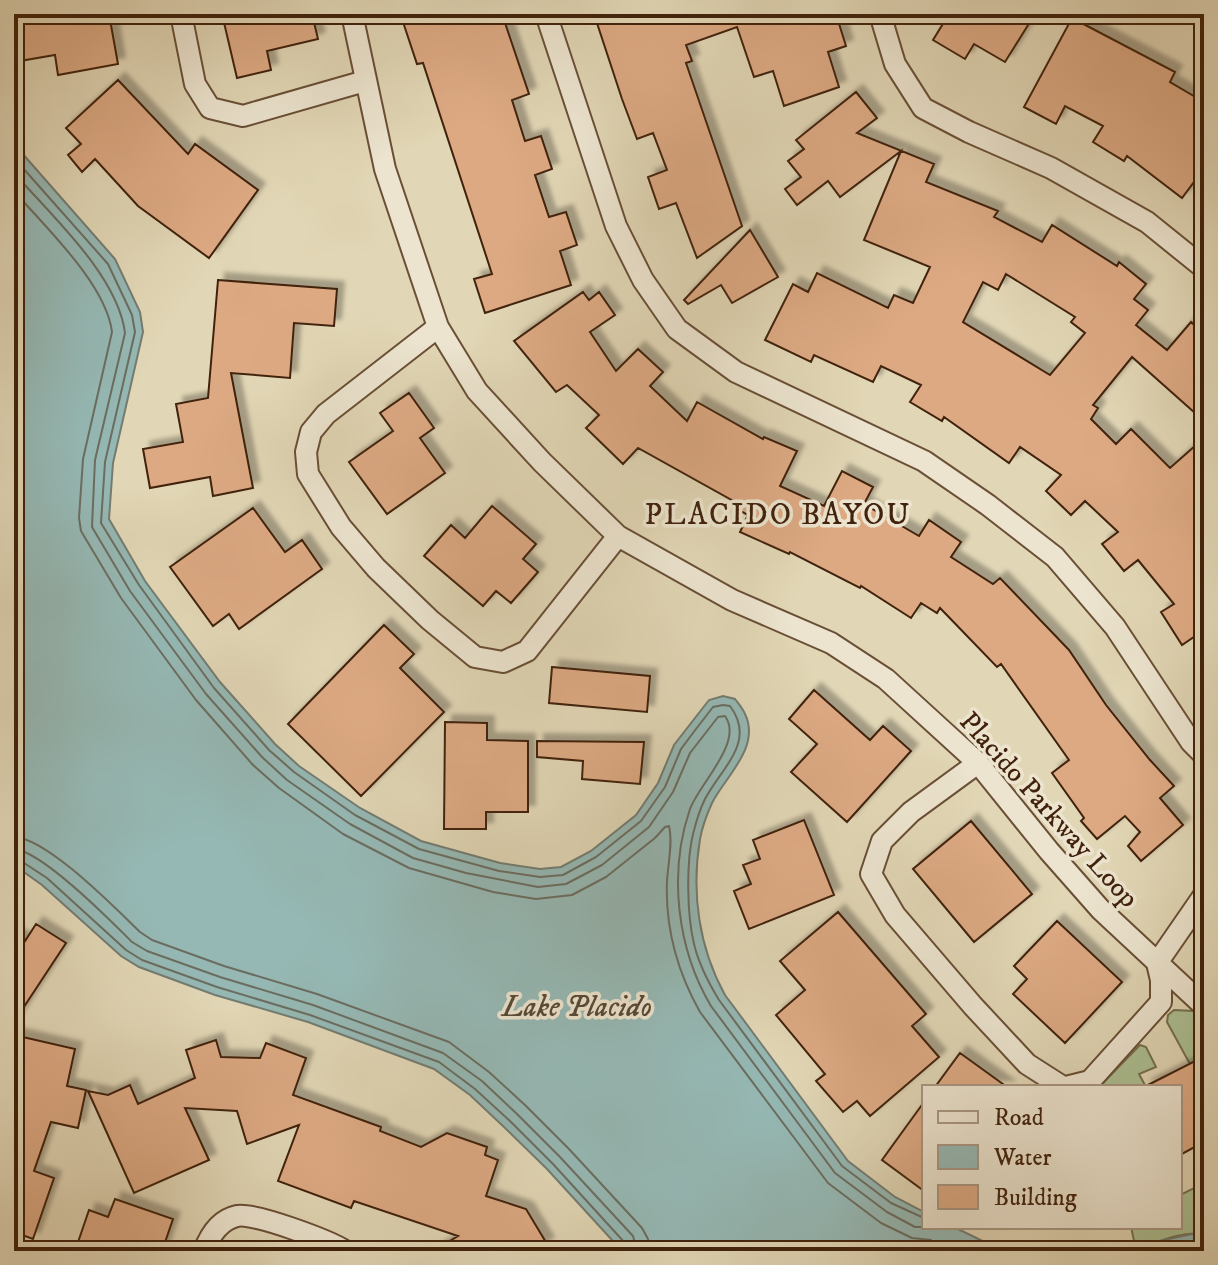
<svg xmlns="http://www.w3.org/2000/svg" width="1218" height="1265" font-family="'IM FELL DW Pica',serif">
	<defs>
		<filter id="shadow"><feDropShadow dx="7" dy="-7" stdDeviation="2" flood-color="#0004"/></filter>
	</defs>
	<rect width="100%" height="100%" fill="#e1d6b5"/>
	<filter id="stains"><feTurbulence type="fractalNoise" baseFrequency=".0025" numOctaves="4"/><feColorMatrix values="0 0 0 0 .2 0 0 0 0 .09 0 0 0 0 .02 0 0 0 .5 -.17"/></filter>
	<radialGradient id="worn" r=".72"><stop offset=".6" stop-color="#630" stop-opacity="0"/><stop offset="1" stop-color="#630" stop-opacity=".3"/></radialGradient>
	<path fill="#acbf92" stroke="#76704f" stroke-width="2" d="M1174,1010L1194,1011L1204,1020V1080L1191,1066L1167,1022L1168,1015Z
		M1140,1045L1146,1047L1156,1067L1139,1074L1146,1087H1104L1103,1083Z
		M1204,1183V1234C1182,1231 1156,1242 1136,1250L1131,1227H1180V1195Z"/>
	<path fill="#95b8b4" stroke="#737c71" stroke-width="2" d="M14,144L115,259L140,312L143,332L113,463L109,519L145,581L220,682L275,744L299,766L360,808L421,841L500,863L540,869L561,867L591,851L636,815L658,783L674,745L709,700L723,696L735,699C738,703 743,709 745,714C761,747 725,777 712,803C707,814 702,828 700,839C691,893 699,948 725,995L848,1161L895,1197L924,1212V1227H954L1003,1251H622L547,1169L504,1127L470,1095L434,1069L308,1022L215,995L139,967L121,956L42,885L14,865Z
		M1197,1233L1204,1234V1251H1131L1164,1240Z"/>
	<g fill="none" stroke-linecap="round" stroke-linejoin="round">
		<path stroke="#6b6d60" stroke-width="2" d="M14,158L108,264L132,315L135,332L105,462L101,523L139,585L214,688L269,750L294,772L355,815L419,849L499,871L540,877L563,875L596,857L641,821L665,787L681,749L696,729L713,707L723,705L730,706C757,742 721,768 705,799C700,809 696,822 693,834C686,863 687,915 694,944C699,965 708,982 719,1000L842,1166L891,1203L924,1218
			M14,173C51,215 118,276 125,333L95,460L92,527L130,591L206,694L262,757L287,780L350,824L413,858L466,873L538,887L566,884L602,865L649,827L673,792L690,753L718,717L725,716C744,742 699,784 690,809C668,873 677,949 711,1006L835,1173L887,1212L915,1227H929
			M14,191C46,228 106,284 112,332L83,459L79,518L81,531L121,598L196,700L253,765L279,788L343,834L409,868L493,892L536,899L572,895L606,877L655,838L665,827L669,826C673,842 668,864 667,881C665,929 677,971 700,1012L828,1183L881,1223L912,1238L931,1240L939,1251
			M14,837C47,838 115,908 140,932L152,940L224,966L317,994L449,1042L489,1072L525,1105L569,1149L642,1228L648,1239L649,1251
			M14,849C42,851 110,920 132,942L147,951L220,977L313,1005L443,1053L482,1081L517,1114L560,1157L633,1236L637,1251
			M14,859L21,861L47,878L126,950L142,960L217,987L310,1015L439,1062L475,1089L510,1121L553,1164L625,1243L627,1251"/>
	</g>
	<path fill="#dca983" stroke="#41220c" stroke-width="2" fill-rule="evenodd" filter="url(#shadow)" d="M14,14H109L118,64L58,75L55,55L14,62Z
		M222,14H312L318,39L267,51L271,70L237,78Z
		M428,14H502L529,94L512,100L525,141L541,136L552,169L535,175L549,217L566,212L577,245L560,251L571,285L485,313L474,279L492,274L423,63L417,64L403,22Z
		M613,14H836L846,46L828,52L839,87L784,106L773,71L754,77L737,27L686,45L692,61L686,63L742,226L697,258L676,203L659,209L648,177L667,170L653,133L637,139L622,99L596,20Z
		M949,14H1035L1005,62L974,44L965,59L933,40Z
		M1072,18L1175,72L1170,82L1204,102V190L1194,182L1182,198L1127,156L1124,161L1093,142L1103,126L1065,106L1056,124L1024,107Z
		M118,80L188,154L195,144L258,190L209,258L138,206L95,159L82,172L68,155L81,144L66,128Z
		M856,92L877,118L857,133L934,164L926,182L998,211L994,217L1042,242L1052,225L1117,266L1119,262L1146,284L1134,299L1148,310L1136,325L1167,350L1191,322L1204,334V421L1132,357L1093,405L1098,408L1091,419L1116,444L1131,429L1170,468L1204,438V630L1182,645L1161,612L1174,604L1138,560L1124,571L1102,544L1118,532L1085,501L1071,515L1046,491L1061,475L1020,447L1009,463L944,417L942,421L910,402L921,385L881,366L873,382L814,355L811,362L765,340L793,284L808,292L817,273L888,308L894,295L913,303L930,267L864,240L901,151L840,197L828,181L797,205L785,189L801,177L788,161L804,149L796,140ZM1006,274L1075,317L1071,322L1085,333L1050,375L963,322L983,282L998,290Z
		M750,230L778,277L732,303L721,285L688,304L684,300Z
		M218,280L337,289L334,326L294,323L290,378L231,373L253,488L213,496L210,477L150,488L143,449L183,442L176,404L208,398Z
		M583,292L589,300L599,292L615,315L590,332L616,371L638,349L663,372L650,386L687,421L697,402L763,439L764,437L797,451L780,486L824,506L842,471L873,487L864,504L919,536L929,520L961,542L951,557L993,584L1000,578L1069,650L1106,705L1150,760L1174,786L1160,798L1183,825L1141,861L1128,846L1140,832L1125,816L1097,839L1081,821L1084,818L1052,773L1069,760L1001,664L997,667L940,608L937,613L921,603L911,618L861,586L860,588L790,552L789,554L740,532L748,515L733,507L735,502L638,448L623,464L586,428L599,415L567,385L556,392L514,341Z
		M409,393L434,428L420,438L445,473L387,514L349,462L393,431L380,413Z
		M492,506L536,544L523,559L538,572L511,603L496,591L483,606L424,556L451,525L465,538Z
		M253,508L285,552L302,540L322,569L239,629L229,614L213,626L170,567Z
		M384,625L414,654L400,668L444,712L361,796L288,724Z
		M552,667L650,676L647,712L549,703Z
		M814,690L870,740L883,726L911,751L847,822L791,772L817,744L789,719Z
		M445,722L487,723V740L528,741V812H486V829H444Z
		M537,741L644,742L640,784L582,779L583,761L537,757Z
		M804,820L834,895L749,929L734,891L751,884L743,865L760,859L753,840Z
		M971,821L1032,894L974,942L913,869Z
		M838,912L926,1014L912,1026L939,1057L870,1116L857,1101L843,1112L816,1081L825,1074L776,1015L805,990L780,961Z
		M1057,921L1122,982L1065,1043L1013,994L1027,979L1014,966Z
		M36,924L66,943L14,1022V934L25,941Z
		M14,1035L75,1049L67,1086L86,1090L78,1128L51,1122L34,1171L54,1178L33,1239L14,1232Z
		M216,1040L221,1057L260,1058L266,1043L306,1058L293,1095L381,1127L380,1131L421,1147L447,1133L487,1147L485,1155L498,1160L486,1196L526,1209L547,1244L535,1251H433L458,1236L354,1201L351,1208L278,1181L299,1125L247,1144L237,1111L185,1108L209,1160L134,1193L88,1091L108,1095L130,1085L138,1104L195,1078L186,1050Z
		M960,1053L1007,1087H935Z
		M1197,1060L1204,1073V1142L1180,1155V1087H1144Z
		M924,1102V1191L882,1160Z
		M115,1199L173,1219L162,1251H75L89,1210L108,1217Z"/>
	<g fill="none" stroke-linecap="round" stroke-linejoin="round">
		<defs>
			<path id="minor" d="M181,14L195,84L210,108L243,116L365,81
				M352,14L385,169L438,327L477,391L542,462L618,536L732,600L831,643L886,679L978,763L1049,851L1101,910L1204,1006
				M546,14L616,226L643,280L677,329L736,372L924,461L988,505L1055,557L1115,627L1191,742L1204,755
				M880,14L895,64L923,108L969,132L1051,168L1147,222L1204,268
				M438,327L326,414L311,432L306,452L308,474L341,527L376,568L430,620L475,657L503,662L527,651L618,536
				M978,763L911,812L882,841L871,874L895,915L973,1006L1027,1064L1063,1087
				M1066,1087L1090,1081L1161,1002V980L1157,963L1204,895
				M204,1251C210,1235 219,1220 237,1216C253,1212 330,1241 345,1251"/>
		</defs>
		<use href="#minor" stroke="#694f36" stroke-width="24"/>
		<use href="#minor" stroke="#ece4cf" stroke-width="20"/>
	</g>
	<g text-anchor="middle" stroke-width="7" stroke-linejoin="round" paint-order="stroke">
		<g font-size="28" fill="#41220c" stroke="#ece4cf">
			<text transform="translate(1050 809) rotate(48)" y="10">Placido Parkway Loop</text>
		</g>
		<g font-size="30" letter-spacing="2" fill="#41220c" stroke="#ece4cf">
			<text x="778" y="524">PLACIDO BAYOU</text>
		</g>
		<g font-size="30" font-style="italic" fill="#564836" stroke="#ece4cf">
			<text x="577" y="1016">Lake Placido</text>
		</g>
	</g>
	<rect width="1218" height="1265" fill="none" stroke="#e1d6b5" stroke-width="48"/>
	<rect x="16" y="16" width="1186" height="1233" fill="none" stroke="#41220c" stroke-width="4"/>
	<rect x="24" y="24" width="1170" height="1217" fill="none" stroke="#41220c" stroke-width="2"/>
	<rect x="922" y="1085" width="260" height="144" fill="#ece4cf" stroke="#a89681" stroke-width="2"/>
	<rect x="938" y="1111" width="40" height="12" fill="#ece4cf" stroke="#a89681" stroke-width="2"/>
	<text x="994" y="1125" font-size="24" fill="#41220c">Road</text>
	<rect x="938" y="1145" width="40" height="24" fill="#95b8b4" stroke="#a89681" stroke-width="2"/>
	<text x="994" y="1165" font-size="24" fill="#41220c">Water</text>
	<rect x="938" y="1185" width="40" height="24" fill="#dca983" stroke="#a89681" stroke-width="2"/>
	<text x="994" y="1205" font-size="24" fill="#41220c">Building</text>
	<rect width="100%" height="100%" filter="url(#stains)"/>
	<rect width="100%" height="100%" fill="url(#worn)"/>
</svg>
